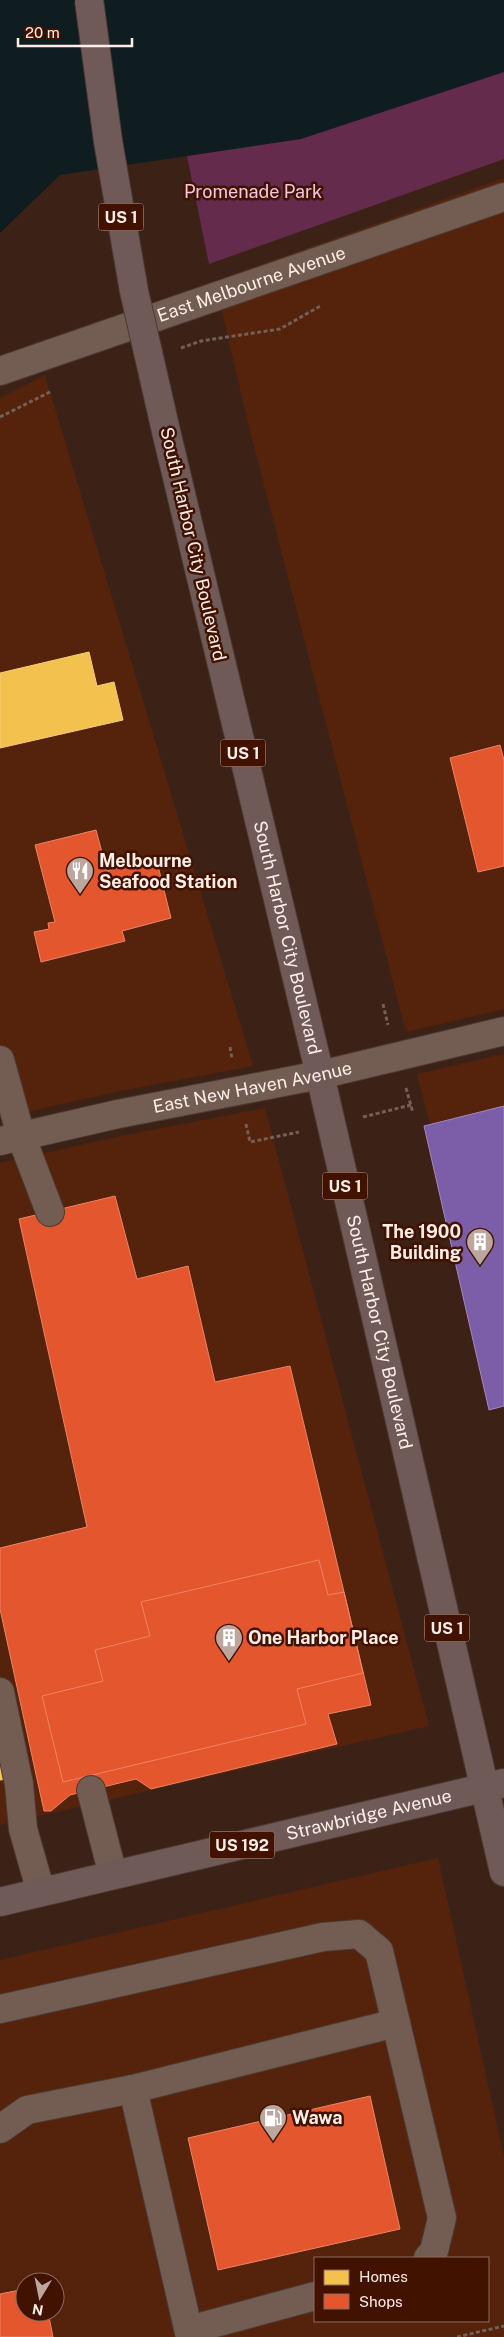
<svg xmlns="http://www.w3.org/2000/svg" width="504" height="2337" font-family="'Public Sans',sans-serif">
	<rect width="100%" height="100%" fill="#3c2216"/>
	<path fill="#55230b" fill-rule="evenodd" d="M504,178V1009L406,1032L247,419L215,281Z
		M45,375L253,1066L115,1092L0,1118V398Z
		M504,1054V1411L417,1074Z
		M265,1108L429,1726L0,1825V1163L121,1136Z
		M438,1858L504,2157V2337H0V1960ZM315,2258H488V2321H315ZM25,2282H55V2312H25Z"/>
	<path fill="#652b4c" d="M504,58V159L209,264L187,156Z"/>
	<path fill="#0f1c20" d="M0,0H504V72L301,139L60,175L0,233Z"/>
	<path fill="#f2c14e" stroke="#f6ce7c" d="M89,652L97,686L114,682L123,720L0,748V673Z
		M0,1747L8,1779L0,1780Z"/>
	<path fill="#e4572e" stroke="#ec8466" d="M500,745L504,760V866L478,872L450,758Z
		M96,830L107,871L156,858L171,918L122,931L125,941L41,962L34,932L49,929L48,923L55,922L35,845Z
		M115,1196L137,1279L188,1266L215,1382L290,1366L371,1705L328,1714L337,1744L151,1789L136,1779L70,1795L51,1811H44L0,1609V1548L87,1527L19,1219Z
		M319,1560L328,1595L344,1592L363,1673L297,1689L306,1724L63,1782L42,1696L103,1681L95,1650L150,1636L141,1602Z
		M370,2096L400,2229L218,2270L188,2138Z
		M25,2289V2312H48L53,2337H0V2294Z"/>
	<path fill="#7b5ea7" stroke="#a389ba" d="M504,1106V1406L489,1410L424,1126Z"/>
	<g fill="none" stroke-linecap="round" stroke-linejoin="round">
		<defs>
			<g id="minor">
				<path id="s1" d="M0,371L504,197"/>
				<path d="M0,1060L21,1136L50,1212"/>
				<path id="s2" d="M0,1141L118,1114L320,1075L504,1031"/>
				<path d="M0,1692L19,1784L23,1829L41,1892"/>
				<path d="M91,1790L113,1875"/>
				<path d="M0,2009L323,1937L359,1934L379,1951L442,2218L434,2251L428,2258"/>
				<path d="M133,2089L190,2337"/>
				<path d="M0,2129L27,2110L133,2089L396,2023"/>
				<path d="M197,2337L204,2326L315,2296"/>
			</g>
			<g id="major">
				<path id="s3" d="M166,431L320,1075L504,1872"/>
				<path id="s4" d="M0,1902L504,1783"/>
			</g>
		</defs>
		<use href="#minor" stroke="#4c3b34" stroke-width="30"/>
		<use href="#major" stroke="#4c3b34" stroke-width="30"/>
		<path stroke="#735f57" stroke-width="3" stroke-dasharray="4 2.5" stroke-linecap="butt" d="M181,348L201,341L280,329L322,305
			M0,417L52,391
			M383,1004L388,1025
			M230,1047L232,1059
			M406,1088L413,1113
			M363,1117L411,1105
			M246,1124L250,1142L299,1132
			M457,2337L504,2326"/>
		<use href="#minor" stroke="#735c52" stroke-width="28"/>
		<use href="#major" stroke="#6f5a57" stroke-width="28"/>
		<defs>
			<path id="major-bridge" d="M89,0L108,141L134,291L166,431"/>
		</defs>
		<use href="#major-bridge" stroke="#4c3b34" stroke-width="30" stroke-linecap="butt"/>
		<use href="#major-bridge" stroke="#6f5a57" stroke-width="28"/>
	</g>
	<defs>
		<symbol id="restaurant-pin" viewBox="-11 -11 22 30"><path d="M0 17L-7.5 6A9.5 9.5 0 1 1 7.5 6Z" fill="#bba79e" stroke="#411200"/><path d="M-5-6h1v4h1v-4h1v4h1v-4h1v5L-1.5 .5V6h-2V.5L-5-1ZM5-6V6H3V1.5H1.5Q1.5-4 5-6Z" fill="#fff"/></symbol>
		<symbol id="building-pin" viewBox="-11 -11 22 30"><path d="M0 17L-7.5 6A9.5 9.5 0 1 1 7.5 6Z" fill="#bba79e" stroke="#411200"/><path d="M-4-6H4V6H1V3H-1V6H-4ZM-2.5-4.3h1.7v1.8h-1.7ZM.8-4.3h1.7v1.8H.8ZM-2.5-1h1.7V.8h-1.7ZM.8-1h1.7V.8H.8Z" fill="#fff"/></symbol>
		<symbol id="fuel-pin" viewBox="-11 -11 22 30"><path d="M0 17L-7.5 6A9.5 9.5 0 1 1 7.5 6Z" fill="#bba79e" stroke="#411200"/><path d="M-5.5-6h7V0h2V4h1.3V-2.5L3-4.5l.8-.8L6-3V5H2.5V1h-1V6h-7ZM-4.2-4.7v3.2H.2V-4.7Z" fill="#fff"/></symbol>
	</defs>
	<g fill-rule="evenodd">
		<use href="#restaurant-pin" x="64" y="855" width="32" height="43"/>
		<use href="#building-pin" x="464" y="1226" width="32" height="43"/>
		<use href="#building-pin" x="213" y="1622" width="32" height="43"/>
		<use href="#fuel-pin" x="257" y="2102" width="32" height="43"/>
	</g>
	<g text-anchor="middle" stroke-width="5" stroke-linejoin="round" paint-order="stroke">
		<g fill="#411200" stroke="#c6aca2" stroke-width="1">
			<rect x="98.5" y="203.5" width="45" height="27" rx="4"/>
			<rect x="220.5" y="739.5" width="45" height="27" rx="4"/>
			<rect x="322.5" y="1172.5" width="45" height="27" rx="4"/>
			<rect x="424.5" y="1614.5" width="45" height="27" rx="4"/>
			<rect x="209.5" y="1831.5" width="65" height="27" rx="4"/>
		</g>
		<g font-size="16" font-weight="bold" fill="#ffeee8">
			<text x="121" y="223">US 1</text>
			<text x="243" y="759">US 1</text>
			<text x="345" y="1192">US 1</text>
			<text x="447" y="1634">US 1</text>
			<text x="242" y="1851">US 192</text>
		</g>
		<g font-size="18" fill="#f4c6e0" stroke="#411200">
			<text x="253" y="198">Promenade Park</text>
		</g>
		<g font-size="18" fill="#ffeee8" stroke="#411200">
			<text dy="6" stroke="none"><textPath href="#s1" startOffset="266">East Melbourne Avenue</textPath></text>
			<text transform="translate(193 544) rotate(77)" y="6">South Harbor City Boulevard</text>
			<text dy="6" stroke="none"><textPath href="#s3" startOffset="521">South Harbor City Boulevard</textPath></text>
			<text dy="6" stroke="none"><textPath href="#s2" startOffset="258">East New Haven Avenue</textPath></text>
			<text dy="6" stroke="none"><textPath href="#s3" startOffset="926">South Harbor City Boulevard</textPath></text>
			<text dy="6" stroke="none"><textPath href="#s4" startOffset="379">Strawbridge Avenue</textPath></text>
		</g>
		<g font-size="18" font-weight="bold" fill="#ffeee8" stroke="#411200" text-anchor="start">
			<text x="99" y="867">Melbourne<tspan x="99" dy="21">Seafood Station</tspan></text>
			<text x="461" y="1238" text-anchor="end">The 1900<tspan x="461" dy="21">Building</tspan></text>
			<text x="248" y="1644">One Harbor Place</text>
			<text x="292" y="2124">Wawa</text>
		</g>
	</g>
	<rect x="314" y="2257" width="175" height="65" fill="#411200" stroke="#8d6a5d"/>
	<rect x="324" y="2270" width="25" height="15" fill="#f2c14e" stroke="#8d6a5d"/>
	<text x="359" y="2282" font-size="15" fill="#ffeee8">Homes</text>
	<rect x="324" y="2294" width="25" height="15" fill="#e4572e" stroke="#8d6a5d"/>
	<text x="359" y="2307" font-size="15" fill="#ffeee8">Shops</text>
	<g transform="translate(40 2297) rotate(190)"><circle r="24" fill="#411200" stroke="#8d6a5d"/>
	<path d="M0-4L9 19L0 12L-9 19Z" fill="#bba79e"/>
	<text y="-8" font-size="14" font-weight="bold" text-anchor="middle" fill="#ffeee8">N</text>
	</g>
	<path d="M18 38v8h114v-8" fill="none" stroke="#ffeee8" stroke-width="2.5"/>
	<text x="25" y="38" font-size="15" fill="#ffeee8" stroke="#411200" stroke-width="4" paint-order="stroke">20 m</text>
</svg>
